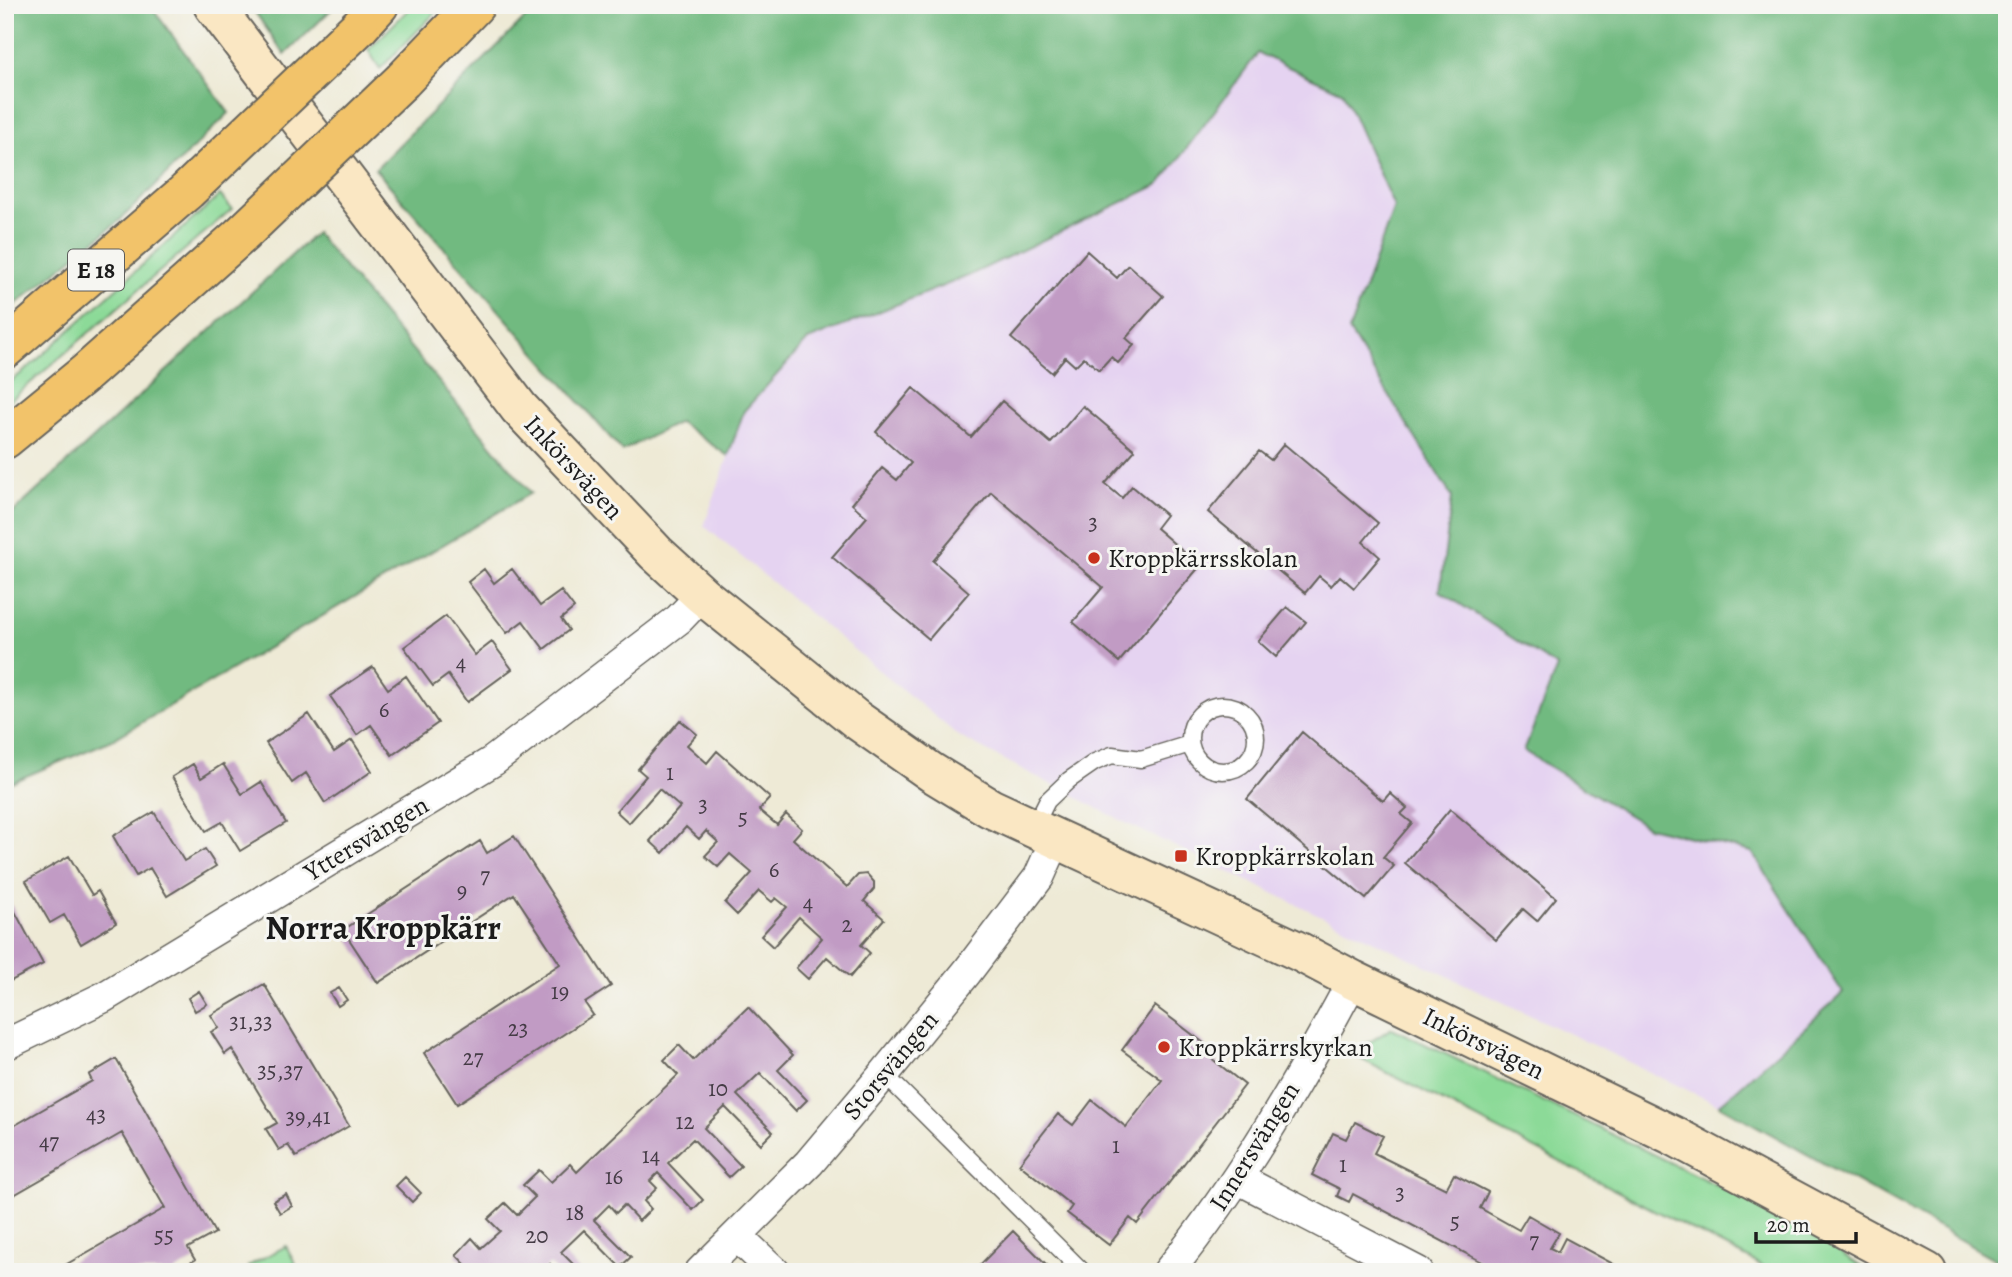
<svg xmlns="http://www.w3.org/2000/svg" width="2012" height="1277" font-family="Alegreya,serif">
	<rect width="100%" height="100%" fill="#f6f6f2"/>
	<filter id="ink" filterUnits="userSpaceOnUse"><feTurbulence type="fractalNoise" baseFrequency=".0143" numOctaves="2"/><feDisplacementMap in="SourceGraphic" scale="14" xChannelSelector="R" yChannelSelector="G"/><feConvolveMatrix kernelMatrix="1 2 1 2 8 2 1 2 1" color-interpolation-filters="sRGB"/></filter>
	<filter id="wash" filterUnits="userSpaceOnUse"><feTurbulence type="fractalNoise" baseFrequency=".00686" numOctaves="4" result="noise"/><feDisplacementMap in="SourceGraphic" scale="28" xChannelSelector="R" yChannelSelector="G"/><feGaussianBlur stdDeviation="1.57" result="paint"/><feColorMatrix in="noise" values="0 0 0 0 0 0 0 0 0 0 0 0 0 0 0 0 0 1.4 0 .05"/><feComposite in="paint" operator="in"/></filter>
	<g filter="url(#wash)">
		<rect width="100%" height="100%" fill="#eeead6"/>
		<path fill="#e5d3f1" d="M1258,53L1343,92L1394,207L1349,332L1452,497L1440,591L1558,667L1648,827L1752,852L1843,993L1719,1105L1132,826L960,737L704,526L744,411L808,340L968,276L1160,184Z"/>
		<path fill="#8cda98" stroke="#547b5a" stroke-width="2" d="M413,5H443L380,69L368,50Z
			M220,195L232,209L5,405V386L28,368Z
			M1392,1028L1799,1225L1869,1272H1774L1351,1054Z
			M286,1246L300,1272H251L248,1266Z"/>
		<path fill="#71ba80" stroke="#466b4e" stroke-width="2" d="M5,5H150L229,113L119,221L5,313Z
			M250,5H336L285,55Z
			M538,5H2007V1266L1719,1105L1843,993L1752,852L1648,827L1524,751L1557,667L1440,591L1452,497L1349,331L1394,207L1343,92L1258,53L1160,184L968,276L808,340L744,411L728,456L679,422L622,451L375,169Z
			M316,233L531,493L112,740L5,785V520Z"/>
		<g id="blocks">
			<path fill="#c19bc4" d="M1087,251L1117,278L1128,265L1163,296L1126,338L1134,345L1118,363L1111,357L1099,370L1084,357L1075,366L1065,357L1052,373L1011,338Z
				M913,388L971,437L1002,401L1051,443L1083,406L1135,450L1105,484L1122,498L1132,486L1166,515L1156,528L1200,566L1119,662L1073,622L1103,587L991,492L933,561L969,592L929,639L832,557L867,517L852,504L882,468L897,480L911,463L876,432Z
				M1284,444L1378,523L1363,542L1380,557L1354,588L1340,576L1331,586L1319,576L1305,593L1208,512L1259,451L1271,460Z
				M484,569L494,583L512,569L540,606L561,591L574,608L561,619L569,630L544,649L523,621L507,633L468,582Z
				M1287,607L1306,622L1276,657L1258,641Z
				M446,616L475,655L492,642L512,669L467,702L448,675L433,686L404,647Z
				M373,667L388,689L406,676L438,723L392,755L371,725L357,735L330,696Z
				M309,714L334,752L352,740L372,771L325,803L306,773L292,783L266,743Z
				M680,720L697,734L687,745L707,763L717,751L770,798L759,810L777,825L786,814L802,829L793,839L847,887L858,875L867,874L874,882V889L864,901L884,919L861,945L870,953L850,977L827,957L808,979L796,968L822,938L799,917L773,947L761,936L787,907L776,898L772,902L759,891L737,915L725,903L752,873L730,854L718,867L705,856L718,842L706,831L699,839L686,827L663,853L650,841L680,807L659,789L629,823L616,811L646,776L638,769Z
				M1302,732L1383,801L1390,793L1407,808L1401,814L1412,823L1383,857L1394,866L1366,899L1247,799Z
				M193,764L201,778L223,764L242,794L261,782L286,823L240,851L222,822L206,831L172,777Z
				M1450,809L1556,898L1537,921L1523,909L1496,940L1405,863Z
				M154,812L184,861L205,849L216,866L167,896L150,868L136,876L113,836Z
				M514,836L611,986L585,1003L593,1015L457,1104L424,1053L560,964L514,894L378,983L343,930L480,841L487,853Z
				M69,856L92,895L98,891L116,923L81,944L64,915L50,923L26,881Z
				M5,893L43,964L9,982L5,975Z
				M264,984L349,1126L296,1157L288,1145L279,1150L266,1129L277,1123L232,1049L225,1054L211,1032L219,1028L211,1015Z
				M339,988L347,1000L338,1006L330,993Z
				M199,991L207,1004L195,1011L188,998Z
				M1155,1006L1205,1044L1201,1050L1245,1085L1137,1224L1130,1218L1109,1245L1067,1213L1072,1206L1019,1164L1058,1114L1073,1125L1092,1100L1126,1127L1162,1080L1122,1050Z
				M748,1007L793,1055L778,1070L807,1100L796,1111L760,1073L737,1095L773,1132L761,1144L725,1107L704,1128L741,1166L729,1177L693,1139L668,1163L703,1200L693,1210L658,1173L650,1181L657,1188L644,1201L651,1209L639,1221L624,1205L616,1213L609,1205L594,1220L631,1257L620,1267L584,1230L561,1252L581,1272H557L550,1264L542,1272H459L466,1265L456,1255L472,1238L481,1248L500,1231L488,1219L505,1203L517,1215L535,1197L523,1185L539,1170L551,1182L570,1164L577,1172L678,1075L664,1060L679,1045L693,1060Z
				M116,1059L215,1233L188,1248L195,1260L174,1272H53L165,1208L122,1133L5,1200V1131L92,1081L89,1075Z
				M1355,1122L1383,1136L1374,1153L1446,1189L1454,1174L1488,1192L1480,1208L1519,1230L1528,1215L1559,1233L1550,1248L1558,1252L1565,1238L1628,1272H1501L1353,1194L1349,1202L1337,1196L1340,1189L1312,1175L1333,1133L1346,1139Z
				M405,1177L421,1193L412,1202L396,1186Z
				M286,1194L292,1206L280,1213L273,1201Z
				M1013,1231L1054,1272H973Z"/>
		</g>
	</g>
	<g filter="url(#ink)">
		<use href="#blocks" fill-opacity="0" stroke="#66645d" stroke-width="2"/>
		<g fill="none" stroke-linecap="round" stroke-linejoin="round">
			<defs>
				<path id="lane" d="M1190 738a33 33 0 1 1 66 0a33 33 0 1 1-66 0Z
					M1033,829L1047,801L1069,780L1095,762L1112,755L1141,759L1190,744
					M884,1074L1083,1272"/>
				<path id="street" d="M5,1045L104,997L493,761L679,619L702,595
					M1237,1178L1418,1272
					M737,1236L775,1272
					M700,1272L809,1163L884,1074L967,972L1039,877L1056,839
					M1168,1272C1241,1182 1299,1081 1353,980"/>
				<path id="secondary" d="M213,5L519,408L656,553L702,595L857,720L931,772L990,808L1300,952L1353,980L1674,1136L1927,1272"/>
				<path id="highway" d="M359,27L379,5
					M403,80L475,5
					M5,349L187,191
					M5,439L87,372L241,235"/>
			</defs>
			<use href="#lane" stroke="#66645d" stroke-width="19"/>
			<use href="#street" stroke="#66645d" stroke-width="33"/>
			<use href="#secondary" stroke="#66645d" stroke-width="42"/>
			<use href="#highway" stroke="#66645d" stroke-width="42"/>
			<use href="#lane" stroke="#fff" stroke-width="16"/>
			<use href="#street" stroke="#fff" stroke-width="30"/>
			<use href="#secondary" stroke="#fae7c3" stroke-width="38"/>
			<use href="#highway" stroke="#f2c36a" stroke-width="38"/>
			<defs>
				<path id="highway-bridge" d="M187,191L359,27
					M241,235L403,80"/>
			</defs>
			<use href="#highway-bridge" stroke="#66645d" stroke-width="42" stroke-linecap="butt"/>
			<use href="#highway-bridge" stroke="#f2c36a" stroke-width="38"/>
		</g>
	</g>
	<g fill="#c8321e" stroke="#f6f6f2" stroke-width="2.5">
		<circle cx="1094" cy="558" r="7"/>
		<rect x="1174" y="849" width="14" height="14" rx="3.5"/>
		<circle cx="1164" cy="1047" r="7"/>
	</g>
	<g text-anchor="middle" stroke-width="6" stroke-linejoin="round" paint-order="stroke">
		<g font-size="23" fill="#453c46">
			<text x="1093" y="530">3</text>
			<text x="461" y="670">4</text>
			<text x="384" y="717">6</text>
			<text x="670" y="780">1</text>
			<text x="703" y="812">3</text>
			<text x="743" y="825">5</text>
			<text x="774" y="877">6</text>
			<text x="485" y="883">7</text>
			<text x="462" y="898">9</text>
			<text x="808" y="910">4</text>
			<text x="847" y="932">2</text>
			<text x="560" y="999">19</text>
			<text x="251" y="1029">31,33</text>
			<text x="518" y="1036">23</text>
			<text x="473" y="1065">27</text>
			<text x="280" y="1078">35,37</text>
			<text x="718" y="1096">10</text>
			<text x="96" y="1122">43</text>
			<text x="308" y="1124">39,41</text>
			<text x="685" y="1129">12</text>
			<text x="49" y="1149">47</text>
			<text x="1116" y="1153">1</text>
			<text x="651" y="1163">14</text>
			<text x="1343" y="1172">1</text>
			<text x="614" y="1184">16</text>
			<text x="1400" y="1200">3</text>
			<text x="575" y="1220">18</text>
			<text x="1455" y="1229">5</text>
			<text x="164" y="1243">55</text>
			<text x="537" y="1243">20</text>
			<text x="1534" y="1248">7</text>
		</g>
		<rect fill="#f6f6f2" stroke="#5d5d5c" stroke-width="2" x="68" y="249.5" width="56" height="41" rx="5"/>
		<g font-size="24" font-weight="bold" fill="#1c1c1c">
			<text x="96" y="278">E 18</text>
		</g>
		<g font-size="26" fill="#1c1c1c" stroke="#f6f6f2">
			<text transform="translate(574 467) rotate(47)" y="9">Inkörsvägen</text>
			<text transform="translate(366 838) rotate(-31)" y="9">Yttersvängen</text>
			<text transform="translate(1484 1043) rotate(26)" y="9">Inkörsvägen</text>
			<text transform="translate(890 1065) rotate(-50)" y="9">Storsvängen</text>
			<text transform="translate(1254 1146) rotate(-58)" y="9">Innersvängen</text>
		</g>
		<g font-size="26" fill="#1c1c1c" stroke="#f6f6f2" text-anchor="start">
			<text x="1108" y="567">Kroppkärrsskolan</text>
			<text x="1195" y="865">Kroppkärrskolan</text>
			<text x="1178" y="1056">Kroppkärrskyrkan</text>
		</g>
		<g font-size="33" font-weight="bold" fill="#1c1c1c" stroke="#f6f6f2">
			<text x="383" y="939">Norra Kroppkärr</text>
		</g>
	</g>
	<rect width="2012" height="1277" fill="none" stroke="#f6f6f2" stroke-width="28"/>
	<path d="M1756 1232v10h100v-10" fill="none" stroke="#1c1c1c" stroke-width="3.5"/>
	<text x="1767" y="1232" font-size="21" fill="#1c1c1c" stroke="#f6f6f2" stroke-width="5" paint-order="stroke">20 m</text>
</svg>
